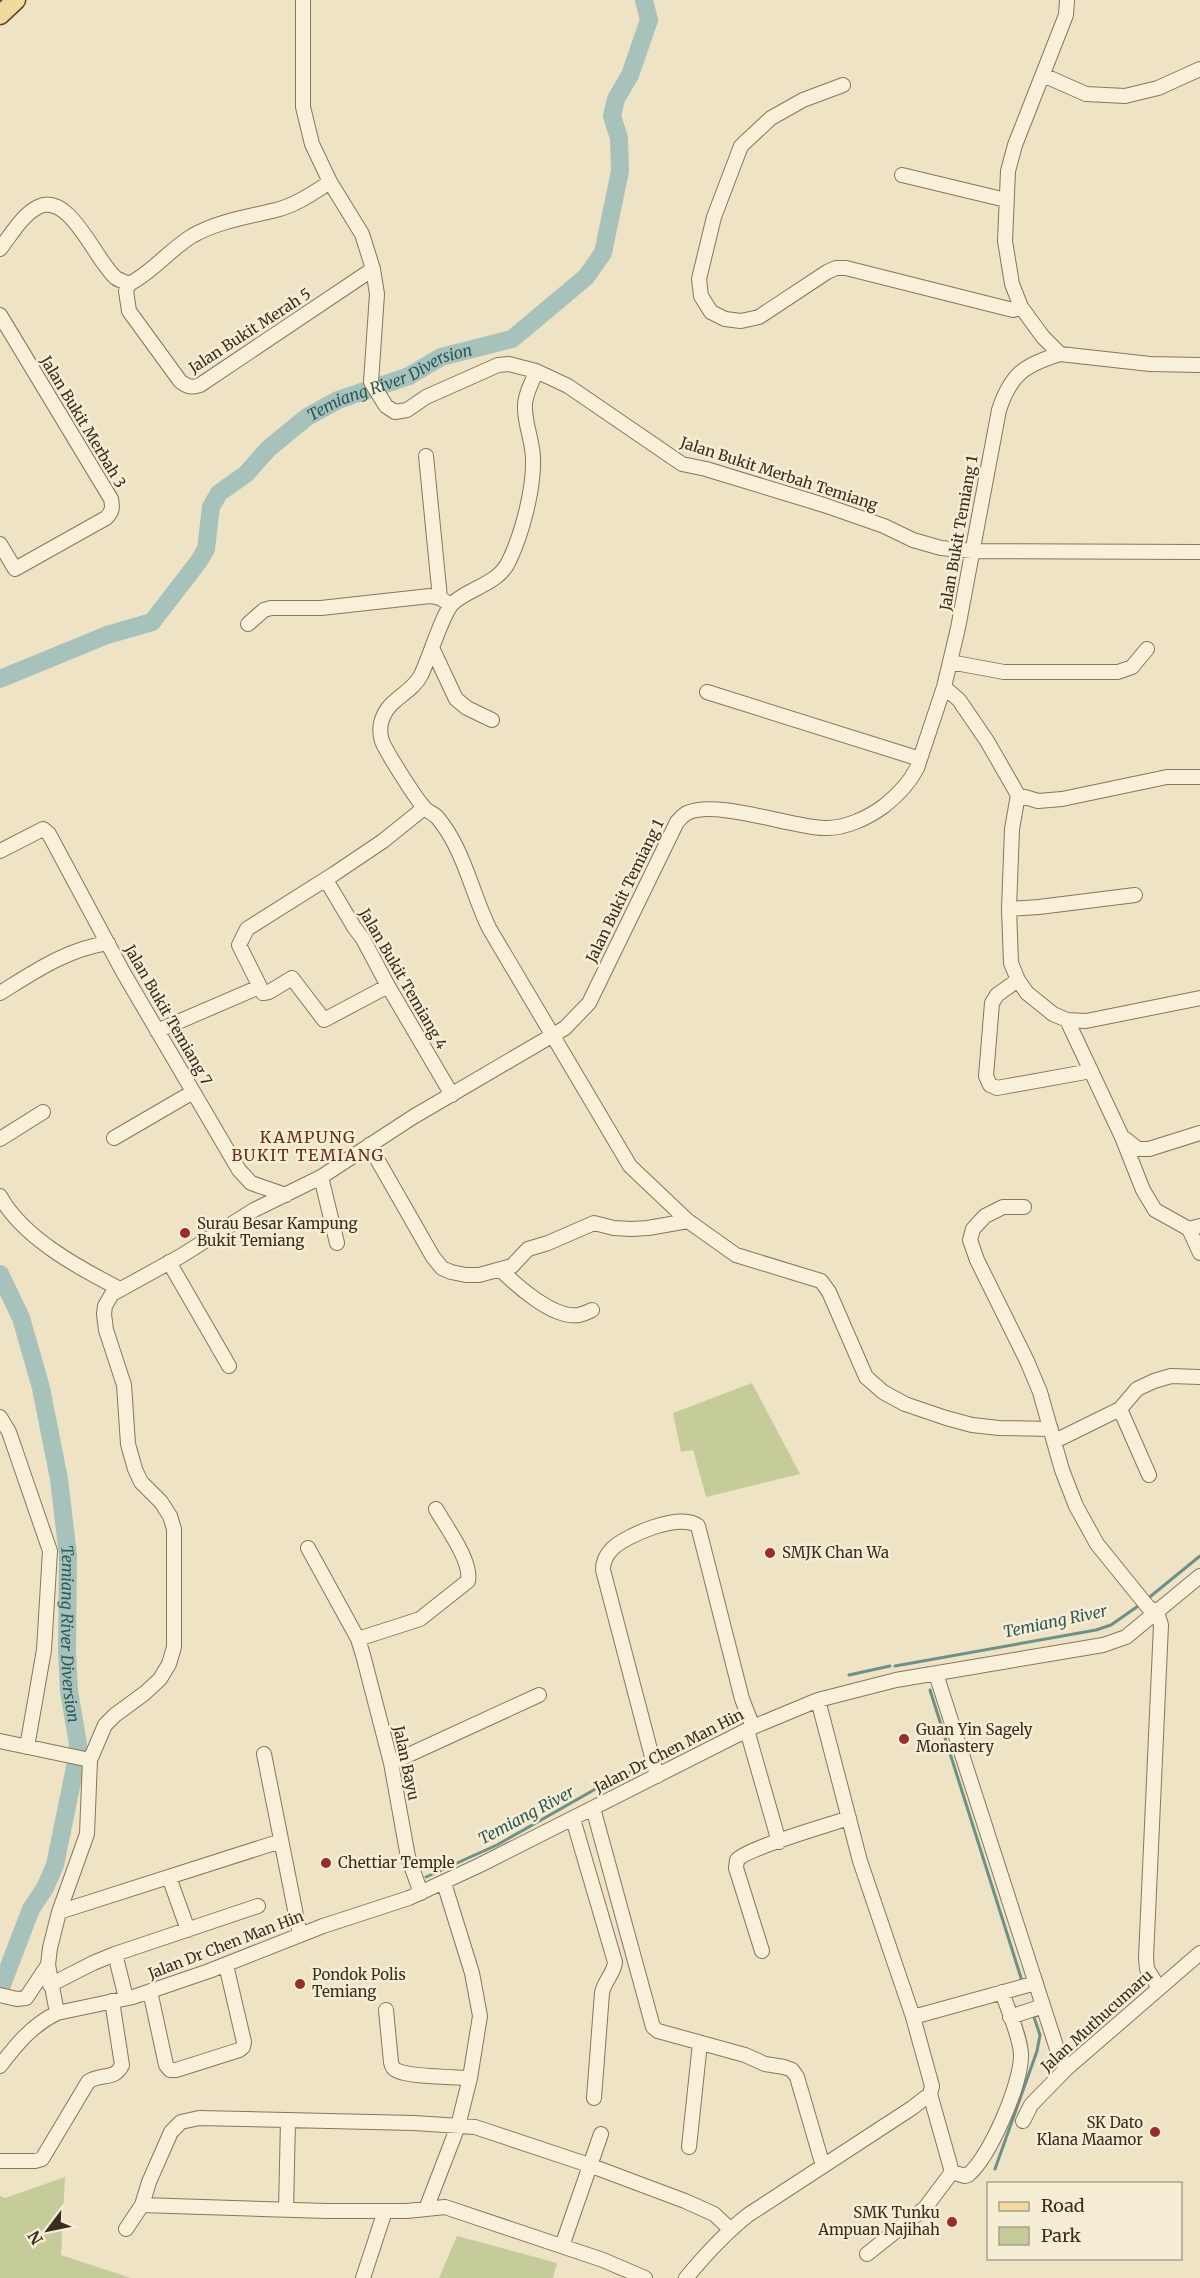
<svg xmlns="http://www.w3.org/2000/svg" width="1200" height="2278" font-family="Merriweather,serif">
	<rect width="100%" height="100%" fill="#eee3c5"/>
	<path fill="#c5cc99" d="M752,1383L800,1474L706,1497L693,1450L681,1452L673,1413Z
		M65,2177L61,2255L131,2278H0V2196L5,2198Z
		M457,2236L557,2263L553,2278H439Z"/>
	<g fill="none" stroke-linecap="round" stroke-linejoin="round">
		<path stroke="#6d9089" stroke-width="3" d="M1146,1600L1200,1556
			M895,1666L1096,1630L1111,1625L1141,1604
			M849,1675L890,1666
			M930,1690L1022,1981
			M663,1757L714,1733
			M426,1877L497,1845L599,1787L635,1770
			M995,2169L1037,2051L1040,2035L1034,2017"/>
		<g stroke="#a7c2bb" stroke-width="18">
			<path id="s1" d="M0,679L107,635L152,622L199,561L206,549L211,507L219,493L246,474L268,449L307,417L338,400L409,376L441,357L512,339L586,277L603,253L620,171L619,138L612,116L616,99L630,75L649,20L644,0"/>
			<path id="s2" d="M0,1274L21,1318L41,1388L59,1479L68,1555L67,1652L69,1691L78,1744L74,1772L55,1865L45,1888L31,1909L0,1990"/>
		</g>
		<defs>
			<path id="minor" d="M303,0V107L312,144L330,182L362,234L373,269L377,294L371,382L386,406L395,412L407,410L426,397L498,365L509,364L536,371L568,386L682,464L706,469L824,505L884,526L913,540L941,548L972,551L1198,552
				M1067,0L1066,15L1015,145L1008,171L1005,241L1012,284L1021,307L1043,337L1060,354L1150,364L1200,365
				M1043,75L1086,94L1125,96L1158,88L1200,69
				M843,85L803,100L771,118L741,146L714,217L699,279L701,296L711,312L725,319L741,321L759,317L827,272L836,268H846L1013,310L1021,307
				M902,175L1006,200
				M0,249C11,235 22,215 38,207C70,191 96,262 116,278C119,280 125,282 129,284
				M129,284L126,291L129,311L180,381C187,387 192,388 200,385L373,269
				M129,284C153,272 169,250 192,236C218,221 248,217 276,210C296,205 313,193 330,182
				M0,315L111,499C113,508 112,512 106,518L15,569L0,544
				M536,371C533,382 525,393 525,405C524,423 533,441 533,459C534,489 522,534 509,561C498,585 468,588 452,604C442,615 429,659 421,675C411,695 387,698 381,723C380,728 380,735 382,741C385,750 416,799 423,806C426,811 433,813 437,817C464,849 471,891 489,928L630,1166L688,1221L736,1255L821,1281L829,1292L866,1377L883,1392L905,1404L946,1418L972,1425L999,1428L1051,1429
				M426,456L440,598
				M248,624L264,610L271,608H321L430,596L440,598L451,605
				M433,650L456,699L467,708L492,720
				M950,662L1004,672H1118L1132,667L1147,649
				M944,687L959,700L987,741L1018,795L1012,829L1009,909L1011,963L1018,980L1027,993L1053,1014L1067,1020L1086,1021L1200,998
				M707,692L920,759
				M1018,795L1038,801L1062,799L1167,777H1200
				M0,851L43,829L49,834L123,972L239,1170L251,1183L286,1195
				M326,880L354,927L363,939L388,986L452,1095
				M1009,909L1039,907L1135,895
				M1018,980L997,995L992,1003L986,1076L990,1085L997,1088L1091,1071
				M388,986L324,1020L292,978L269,992L263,993L239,945L247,929L334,874L383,841L424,808
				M0,993C34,972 67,949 108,943
				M1067,1020L1122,1137L1143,1190L1155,1210L1189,1229L1200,1226
				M157,1031L259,987
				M114,1138L193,1092
				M1124,1138L1138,1149H1149L1200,1133
				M0,1139L43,1112
				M369,1145L433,1257L442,1268L451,1272L466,1275H479L512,1266L528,1249L548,1243L594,1223L614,1228L631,1229L648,1228L688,1221
				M321,1177L337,1243
				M0,1196C23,1238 79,1268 120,1289
				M1024,1207H1003L985,1216L973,1229L970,1240L977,1260L1027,1361L1040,1392L1062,1470L1076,1506L1097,1544L1148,1607L1157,1612L1161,1625L1146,1958L1147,1969L1159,1988
				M1189,1229L1200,1253
				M169,1262L229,1366
				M501,1270C518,1287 554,1319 579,1315C583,1314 588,1312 592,1310
				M1120,1409L1149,1475
				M0,1417L9,1432L50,1551L44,1650L27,1747
				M1055,1441L1120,1409L1137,1389L1154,1381L1171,1376L1200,1377
				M308,1548L358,1639L363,1655L391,1763L408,1857L421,1893
				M358,1639L420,1619L468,1581C472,1561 446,1527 436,1509
				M936,1674L1057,2049L1066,2069
				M818,1700L860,1861L913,2017
				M747,1730L779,1842
				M0,1741L90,1760
				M264,1754L300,1935
				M391,1763L539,1695
				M657,1776L603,1570C603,1562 606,1555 612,1549C626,1535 681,1512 698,1526L742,1699L753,1727
				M593,1808L653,2027L658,2031L745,2055L765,2064L784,2067L792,2070L797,2077L823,2166
				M573,1819L615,1962C614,1974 604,1981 602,1993L594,2098
				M169,1877L188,1930
				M59,1912L281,1841
				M762,1951L736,1868L737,1860C747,1848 829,1825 849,1818
				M50,1985L93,1963L115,1954
				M150,1991L166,2065L170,2070H176L239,2050L243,2047L244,2042L226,1965
				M0,1995L17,1999L26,1998L48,1965
				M126,1998L115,1954L258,1906
				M386,2010L391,2062C392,2066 392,2068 396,2070C407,2077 455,2077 470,2078
				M57,2013L48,1965L50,1948L59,1912L87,1834L90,1760L105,1725L115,1715L145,1693L160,1679L169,1664L174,1647V1529L170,1516L161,1502L141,1482L135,1469L128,1444L124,1385L106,1330L104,1314L105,1306L112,1294L181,1256L254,1210L321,1177L413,1117L565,1028L589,1003L677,822C680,819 683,815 687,813C716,799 790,827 824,828C844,829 868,818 884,806C898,795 909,784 917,768L944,687L958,628L999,410C1011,374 1024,365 1060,354
				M1010,2017L1043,2006
				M0,2066C16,2045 32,2025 57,2013L133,1997L209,1971L323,1926L409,1898L480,1865L753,1727L818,1700L896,1680L1103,1645L1126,1637L1200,1576
				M1023,2121L1031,2105L1066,2069L1200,1953
				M689,2147L700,2043
				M0,2161H35L42,2159L88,2082C99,2073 115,2081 122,2065L112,2001
				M952,2172L965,2176L968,2175C990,2157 1022,2082 1021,2054C1020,2036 1008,2010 1002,1992
				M142,2205L327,2211H407L445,2207L603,2260L645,2278
				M426,2209L458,2126L470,2078L480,2016L472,1973L444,1883
				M286,2210L288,2120
				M126,2229L142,2205L149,2182L171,2132L181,2122L199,2118L414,2123L475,2127L589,2165L685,2201L714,2214L730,2229
				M562,2246L601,2134
				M867,2254L925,2208L952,2172L930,2094L932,2086L913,2017L1036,1983
				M363,2278L385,2211
				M686,2278C705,2255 724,2234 748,2215L912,2108L930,2094"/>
			<path id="major" d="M0,15L16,0"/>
		</defs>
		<use href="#minor" stroke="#89755b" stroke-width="16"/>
		<use href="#major" stroke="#57432f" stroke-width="21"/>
		<use href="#minor" stroke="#f9f0d9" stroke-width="14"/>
		<use href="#major" stroke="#f1da9e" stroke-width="18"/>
	</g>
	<g fill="#982e2b" stroke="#f6edd5" stroke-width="2">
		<circle cx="185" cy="1233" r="6"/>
		<circle cx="770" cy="1553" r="6"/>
		<circle cx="904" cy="1739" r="6"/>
		<circle cx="326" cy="1863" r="6"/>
		<circle cx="300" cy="1984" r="6"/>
		<circle cx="1155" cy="2132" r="6"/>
		<circle cx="952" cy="2222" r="6"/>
	</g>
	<g text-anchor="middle" stroke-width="5" stroke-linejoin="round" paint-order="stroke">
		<g font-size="15" fill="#392d1f" stroke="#f6edd5">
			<text transform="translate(250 331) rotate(-33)" y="5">Jalan Bukit Merah 5</text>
			<text transform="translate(83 422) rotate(59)" y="5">Jalan Bukit Merbah 3</text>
			<text transform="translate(779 474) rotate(18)" y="5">Jalan Bukit Merbah Temiang</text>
			<text transform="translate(959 533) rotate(-80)" y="5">Jalan Bukit Temiang 1</text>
			<text transform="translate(625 891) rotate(-64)" y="5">Jalan Bukit Temiang 1</text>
			<text transform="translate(403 979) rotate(60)" y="5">Jalan Bukit Temiang 4</text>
			<text transform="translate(168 1015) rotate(60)" y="5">Jalan Bukit Temiang 7</text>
			<text transform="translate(669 1751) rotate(-27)" y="5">Jalan Dr Chen Man Hin</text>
			<text transform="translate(406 1763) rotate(78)" y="5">Jalan Bayu</text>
			<text transform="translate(226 1945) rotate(-21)" y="5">Jalan Dr Chen Man Hin</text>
			<text transform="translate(1097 2021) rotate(-42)" y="5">Jalan Muthucumaru</text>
		</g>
		<g font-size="15" fill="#392d1f" stroke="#f6edd5" text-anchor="start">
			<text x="197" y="1229">Surau Besar Kampung<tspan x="197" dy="17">Bukit Temiang</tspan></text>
			<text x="782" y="1558">SMJK Chan Wa</text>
			<text x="916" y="1735">Guan Yin Sagely<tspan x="916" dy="17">Monastery</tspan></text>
			<text x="338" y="1868">Chettiar Temple</text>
			<text x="312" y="1980">Pondok Polis<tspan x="312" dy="17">Temiang</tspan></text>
			<text x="1143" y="2128" text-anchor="end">SK Dato<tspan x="1143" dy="17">Klana Maamor</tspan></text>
			<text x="940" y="2218" text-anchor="end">SMK Tunku<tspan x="940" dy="17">Ampuan Najihah</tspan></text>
		</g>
		<g font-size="16" font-style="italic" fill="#2e5958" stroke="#f6edd5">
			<text dy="6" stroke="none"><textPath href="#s1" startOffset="519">Temiang River Diversion</textPath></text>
			<text transform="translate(1055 1621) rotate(-12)" y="6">Temiang River</text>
			<text dy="6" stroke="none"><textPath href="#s2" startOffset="370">Temiang River Diversion</textPath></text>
			<text transform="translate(526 1815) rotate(-28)" y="6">Temiang River</text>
		</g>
		<g font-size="16" letter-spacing="1.5" fill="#66301f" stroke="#f6edd5">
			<text x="308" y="1143">KAMPUNG<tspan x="308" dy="18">BUKIT TEMIANG</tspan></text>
		</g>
	</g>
	<rect x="987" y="2182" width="195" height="78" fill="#f6edd5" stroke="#aaa08c" stroke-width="1.5"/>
	<rect x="999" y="2202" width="30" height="9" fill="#f1da9e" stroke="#aaa08c" stroke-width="1.5"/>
	<text x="1041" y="2212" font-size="18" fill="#392d1f">Road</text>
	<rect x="999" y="2227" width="30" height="18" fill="#c5cc99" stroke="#aaa08c" stroke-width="1.5"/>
	<text x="1041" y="2242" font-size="18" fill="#392d1f">Park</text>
	<g transform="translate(48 2230) rotate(238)" stroke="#f6edd5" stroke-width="4.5" paint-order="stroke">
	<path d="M0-4.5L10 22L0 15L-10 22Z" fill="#392d1f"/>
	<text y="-9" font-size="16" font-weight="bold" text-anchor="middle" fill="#392d1f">N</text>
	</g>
</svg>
